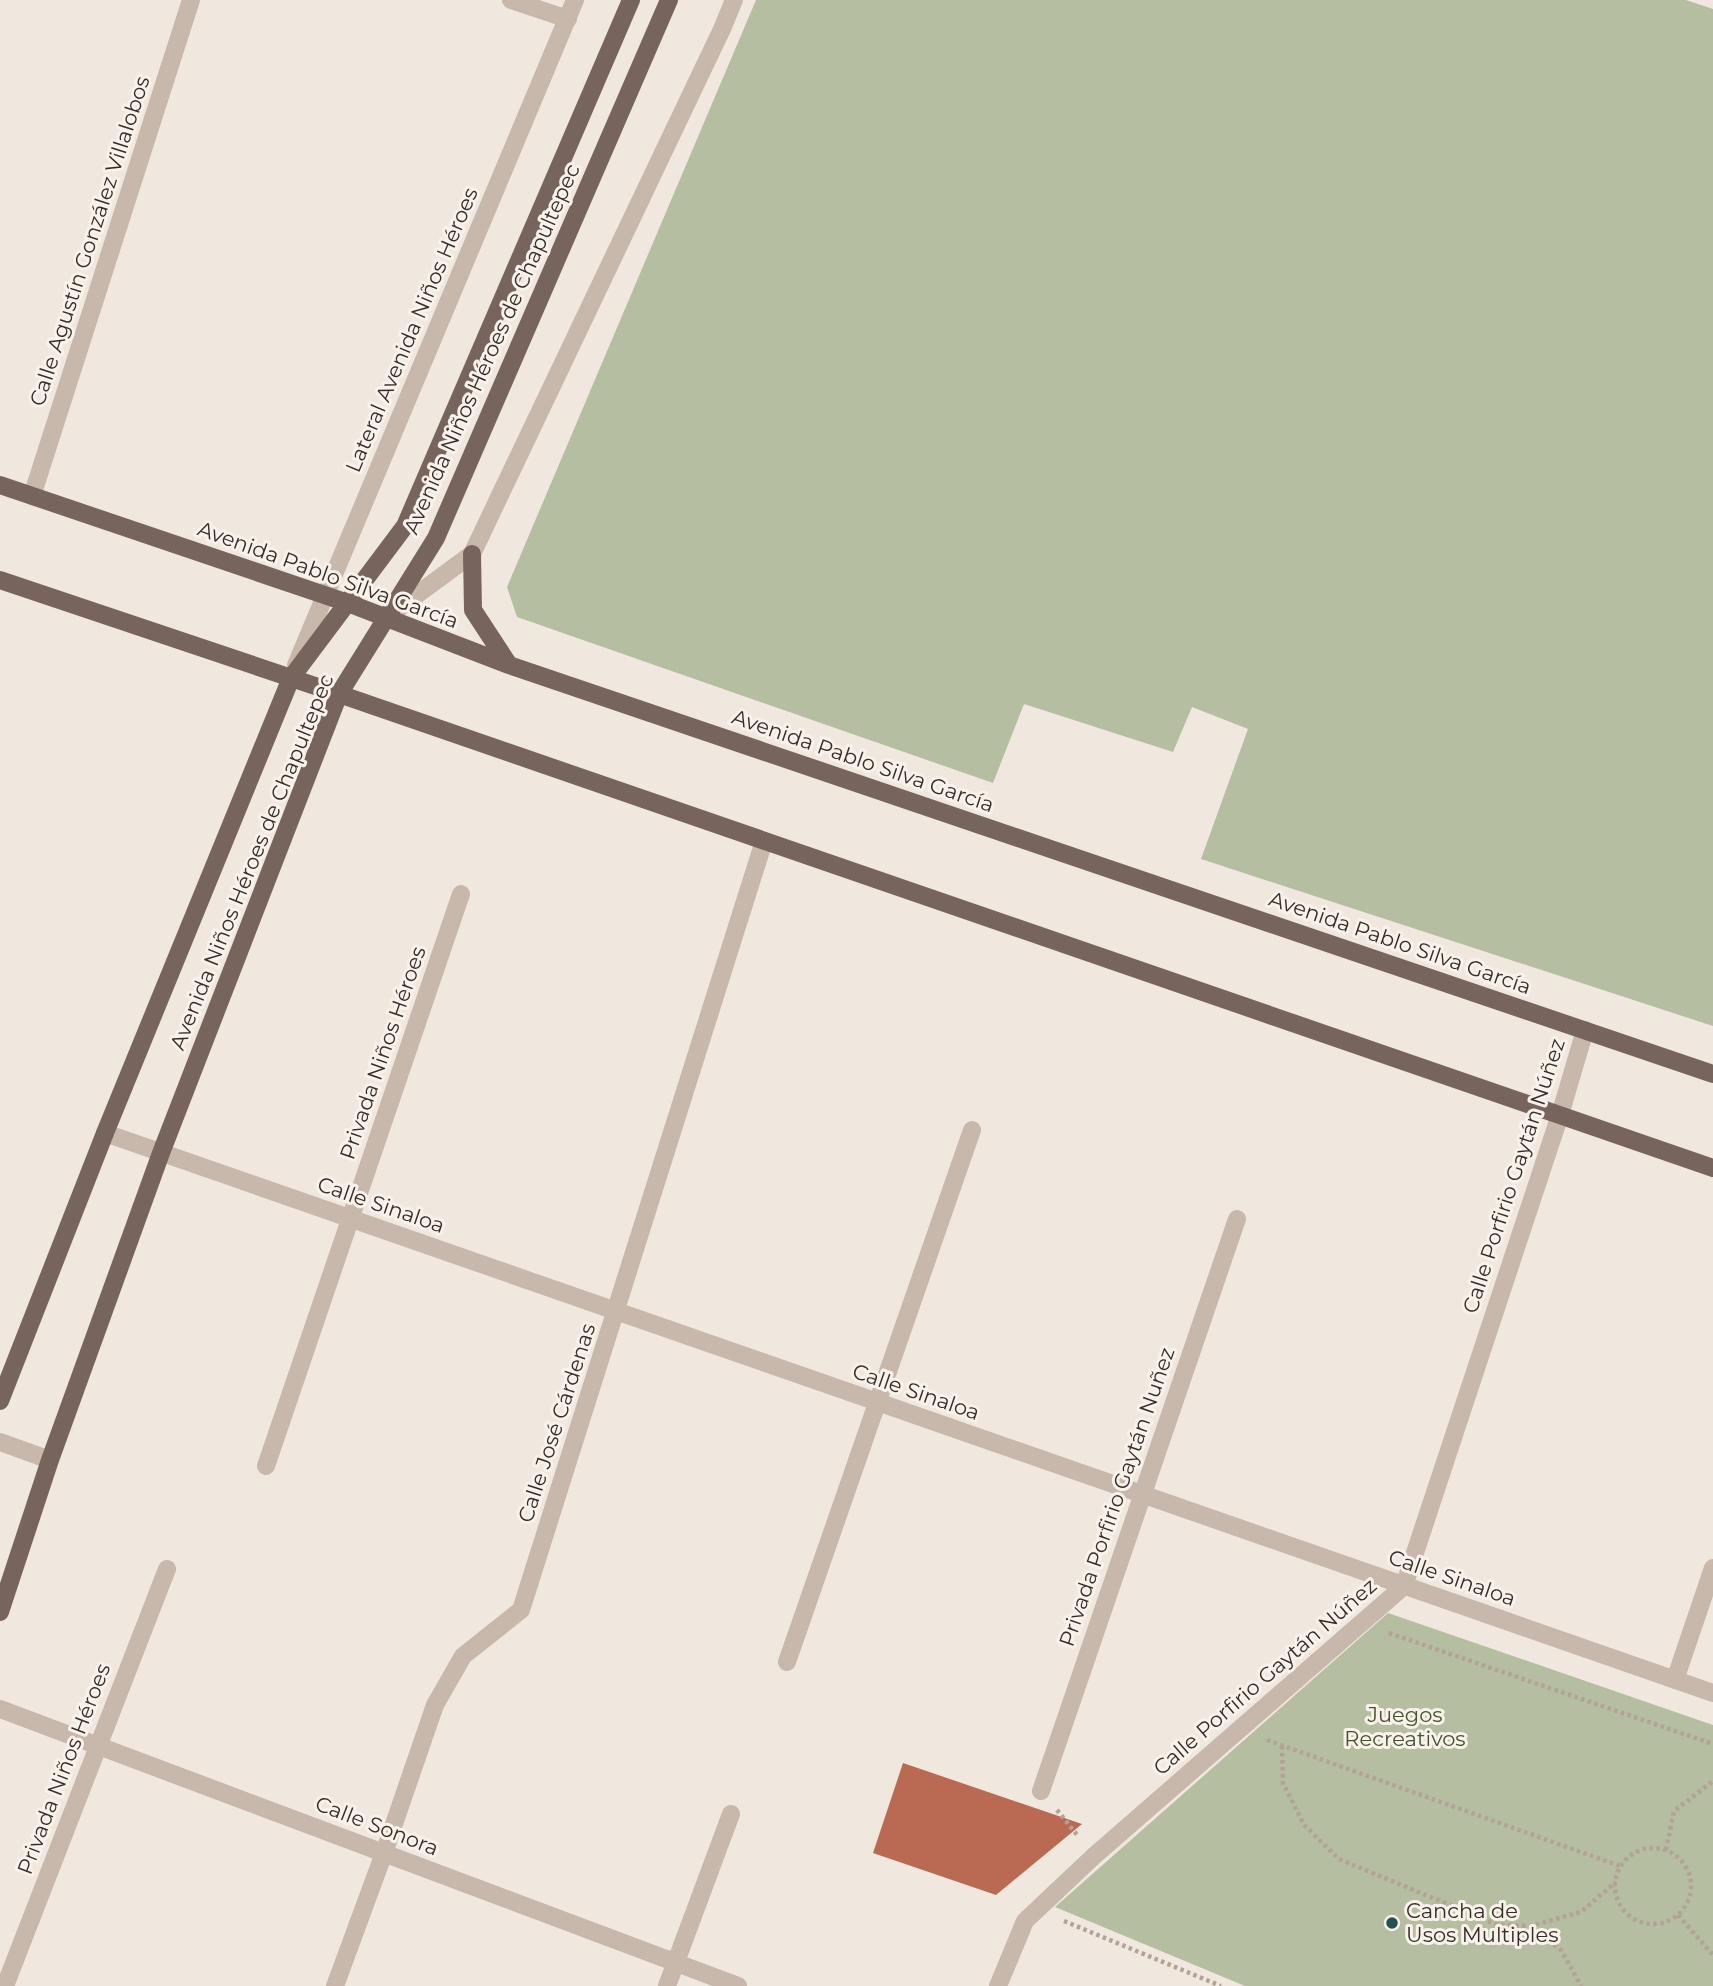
<svg xmlns="http://www.w3.org/2000/svg" width="1713" height="1986" font-family="Montserrat,sans-serif">
	<rect width="100%" height="100%" fill="#f0e8df"/>
	<path fill="#b5bea0" d="M756,0H1686L1713,9V1026L1201,859L1248,729L1192,707L1173,752L1024,704L993,783L517,617L507,587Z
		M1388,1613L1713,1725V1986H1245L1055,1907Z"/>
	<path fill="#ba6953" d="M903,1763L1082,1824L996,1895L873,1853Z"/>
	<g fill="none" stroke-linecap="round" stroke-linejoin="round">
		<path stroke="#b3a296" stroke-width="4.5" stroke-dasharray="3.5 3.5" stroke-linecap="butt" d="M1389,1633L1713,1744
			M1267,1740L1620,1866
			M1282,1746L1283,1783L1304,1825L1339,1859L1498,1925L1531,1926L1581,1912L1616,1882
			M1057,1810L1078,1836
			M1615 1886a38 38 0 1 1 76 0a38 38 0 1 1-76 0Z
			M1666,1850L1674,1811L1713,1781
			M1678,1915L1713,1955
			M1064,1921L1221,1986
			M1532,1927L1561,1950L1581,1986"/>
		<path stroke="#c8b8ac" stroke-width="18" d="M511,0L568,19
			M32,496L191,0
			M388,616L472,554L722,29L734,0
			M296,665L575,0
			M105,1133L1713,1693
			M0,1442L50,1460
			M266,1466L461,894
			M787,1662L972,1130
			M1675,1680L1713,1568
			M0,1709L738,1986
			M1041,1791L1237,1219
			M5,1986L167,1569
			M335,1986L384,1853L435,1705L463,1656L521,1610L764,841
			M667,1986L731,1814
			M998,1986L1025,1921L1094,1856L1404,1586L1560,1115L1585,1030"/>
		<path stroke="#77655d" stroke-width="18" d="M0,485L348,603L509,665L1713,1074
			M472,554L473,610L509,665
			M0,580L339,694L1713,1168
			M0,1401L105,1133L291,678L405,526L631,0
			M0,1612L50,1460L161,1153L339,694L436,538L669,0"/>
	</g>
	<circle fill="#235254" stroke="#f8f2eb" stroke-width="2.5" cx="1392" cy="1923" r="7"/>
	<g text-anchor="middle" stroke-width="6" stroke-linejoin="round" paint-order="stroke">
		<g font-size="21" fill="#362d2a" stroke="#f8f2eb">
			<text transform="translate(90 241) rotate(-72)" y="7">Calle Agustín González Villalobos</text>
			<text transform="translate(412 330) rotate(-67)" y="7">Lateral Avenida Niños Héroes</text>
			<text transform="translate(492 349) rotate(-66)" y="7">Avenida Niños Héroes de Chapultepec</text>
			<text transform="translate(328 575) rotate(20)" y="7">Avenida Pablo Silva García</text>
			<text transform="translate(863 761) rotate(19)" y="7">Avenida Pablo Silva García</text>
			<text transform="translate(252 862) rotate(-68)" y="7">Avenida Niños Héroes de Chapultepec</text>
			<text transform="translate(1400 943) rotate(19)" y="7">Avenida Pablo Silva García</text>
			<text transform="translate(383 1053) rotate(-71)" y="7">Privada Niños Héroes</text>
			<text transform="translate(1514 1176) rotate(-72)" y="7">Calle Porfirio Gaytán Núñez</text>
			<text transform="translate(381 1205) rotate(19)" y="7">Calle Sinaloa</text>
			<text transform="translate(916 1392) rotate(19)" y="7">Calle Sinaloa</text>
			<text transform="translate(557 1423) rotate(-72)" y="7">Calle José Cárdenas</text>
			<text transform="translate(1117 1497) rotate(-71)" y="7">Privada Porfirio Gaytán Nuñez</text>
			<text transform="translate(1452 1578) rotate(19)" y="7">Calle Sinaloa</text>
			<text transform="translate(1265 1677) rotate(-41)" y="7">Calle Porfirio Gaytán Núñez</text>
			<text transform="translate(64 1769) rotate(-69)" y="7">Privada Niños Héroes</text>
			<text transform="translate(377 1826) rotate(21)" y="7">Calle Sonora</text>
		</g>
		<g font-size="21" fill="#475230" stroke="#f8f2eb">
			<text x="1405" y="1722">Juegos<tspan x="1405" dy="24">Recreativos</tspan></text>
		</g>
		<g font-size="21" fill="#362d2a" stroke="#f8f2eb" text-anchor="start">
			<text x="1406" y="1918">Cancha de<tspan x="1406" dy="24">Usos Multiples</tspan></text>
		</g>
	</g>
</svg>
